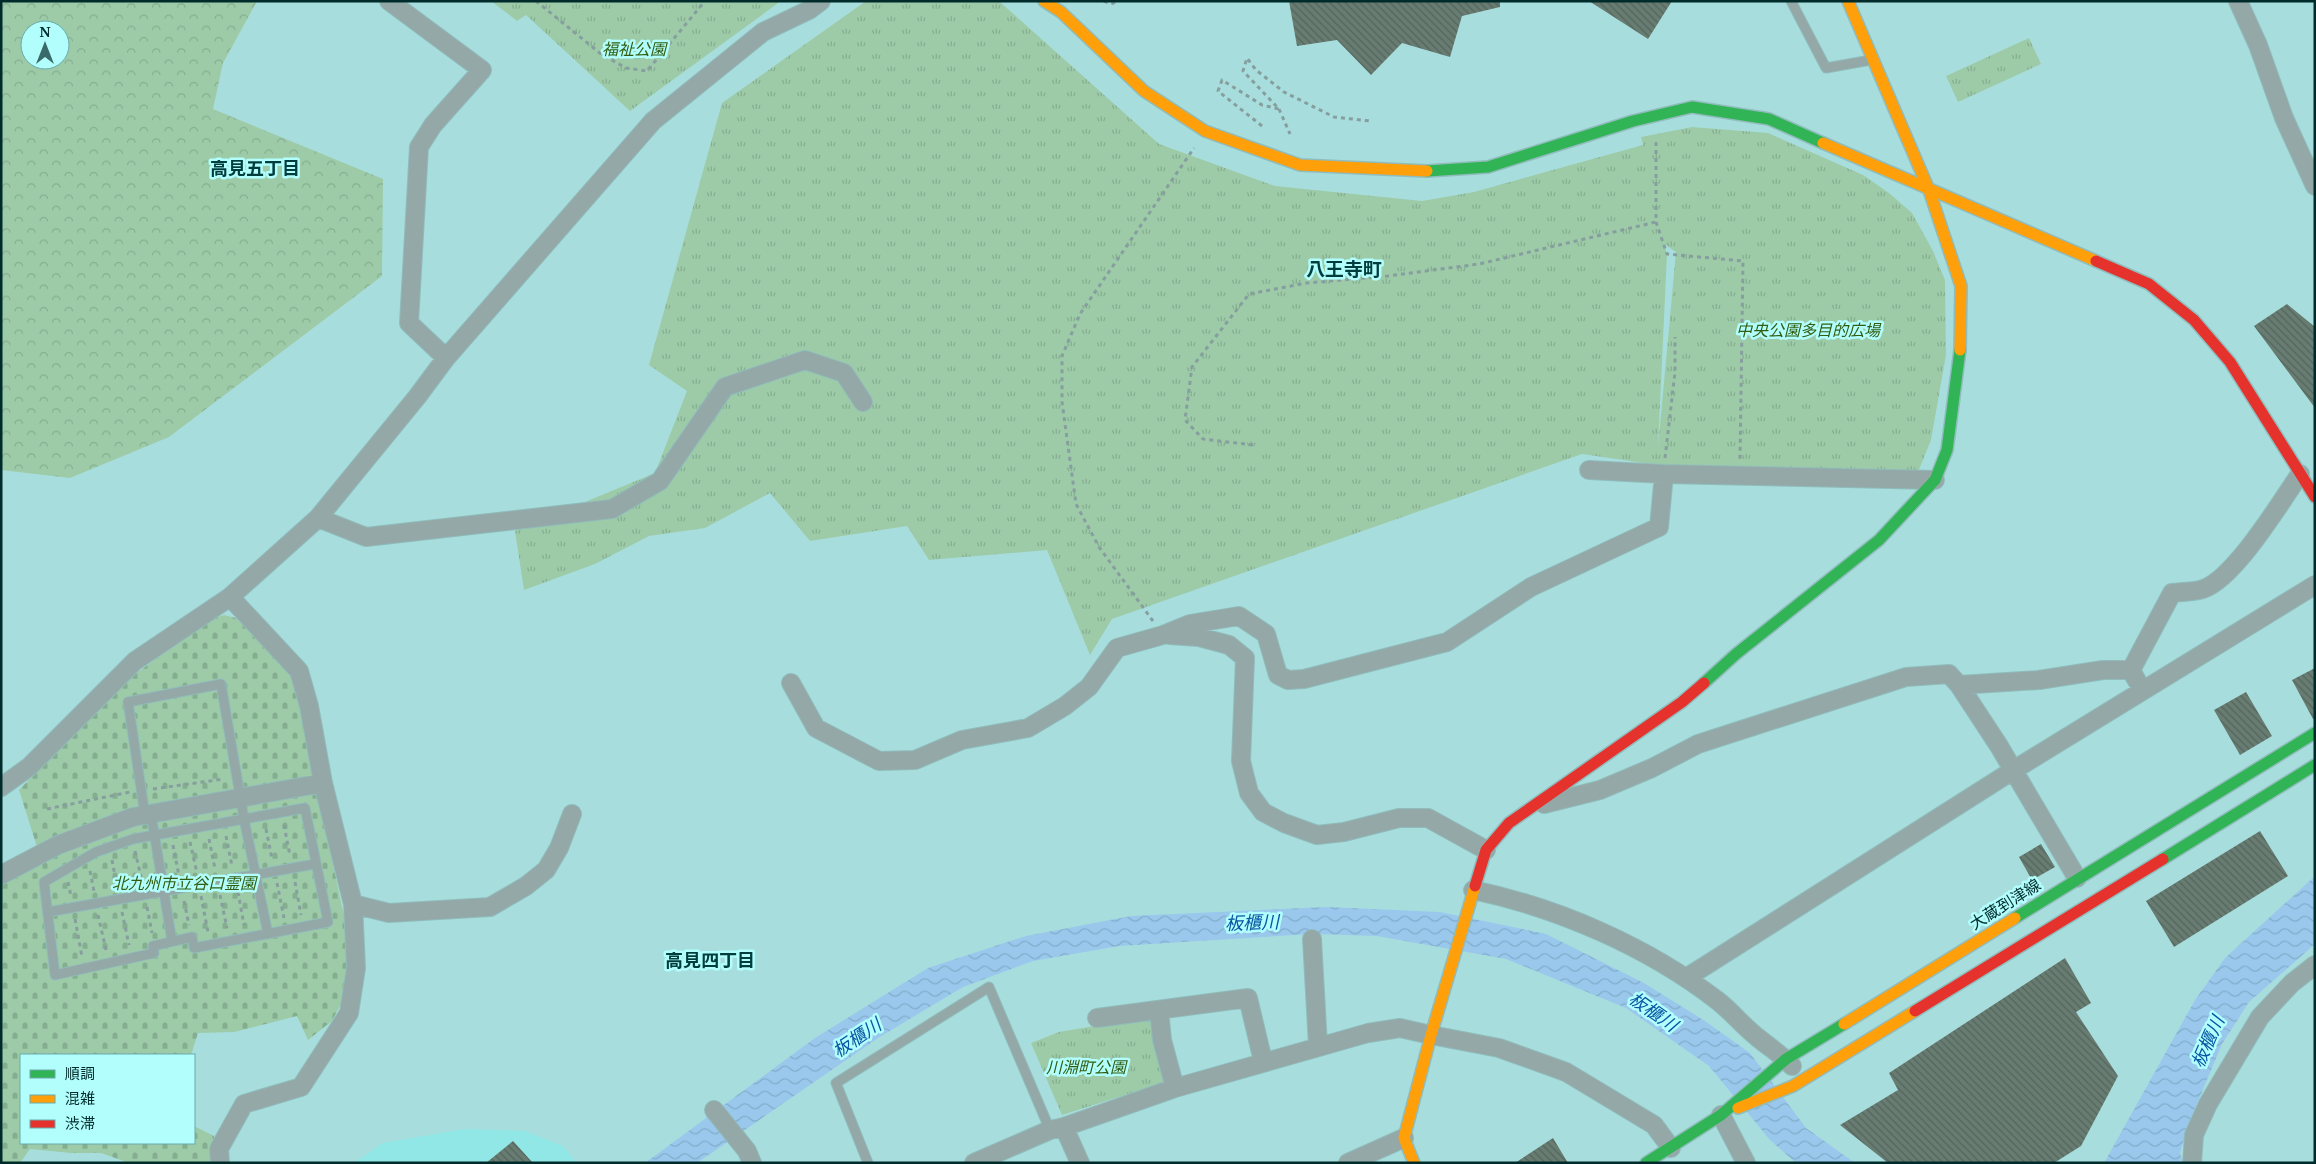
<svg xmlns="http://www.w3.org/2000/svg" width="2316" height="1164" font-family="'Noto Serif','Noto Sans JP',serif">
	<defs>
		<pattern id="forest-crowns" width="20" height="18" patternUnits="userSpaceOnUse" patternTransform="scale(1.25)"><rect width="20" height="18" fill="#9dcba8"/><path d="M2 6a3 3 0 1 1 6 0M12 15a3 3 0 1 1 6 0" fill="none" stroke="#85ae91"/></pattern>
		<pattern id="cemetery-stones" width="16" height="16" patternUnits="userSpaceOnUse" patternTransform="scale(1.25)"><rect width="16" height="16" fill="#9dcba8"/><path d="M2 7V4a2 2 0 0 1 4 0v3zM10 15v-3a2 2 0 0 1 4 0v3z" fill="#85ae91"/></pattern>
		<pattern id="park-tufts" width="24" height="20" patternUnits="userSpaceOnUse" patternTransform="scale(1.25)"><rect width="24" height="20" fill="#9dcba8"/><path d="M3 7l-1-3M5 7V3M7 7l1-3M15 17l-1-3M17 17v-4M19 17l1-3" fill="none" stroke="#85ae91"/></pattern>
		<pattern id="water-waves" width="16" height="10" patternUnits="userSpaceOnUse" patternTransform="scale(1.25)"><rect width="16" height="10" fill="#99c8ec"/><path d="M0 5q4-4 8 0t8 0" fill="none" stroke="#82accb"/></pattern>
		<pattern id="building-back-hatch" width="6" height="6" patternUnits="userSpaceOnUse" patternTransform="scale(1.25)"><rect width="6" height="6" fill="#687c72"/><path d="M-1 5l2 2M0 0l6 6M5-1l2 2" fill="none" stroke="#53665e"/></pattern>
	</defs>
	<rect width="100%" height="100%" fill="#a7dedd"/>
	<path fill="#90e7e6" d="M465,1129L525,1131L563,1146L577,1163H354L383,1143Z"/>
	<path fill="url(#forest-crowns)" fill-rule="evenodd" d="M1,1H255L256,3L223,63L213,109L383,179L382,276L169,437L70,478L1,470ZM30,30H60V60H30Z"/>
	<path fill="url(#cemetery-stones)" d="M224,615L236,618L294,679L352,954L344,998L332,1021L308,1040L297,1016L234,1032L198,1033L191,1055H21V1143H194V1126L214,1136L213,1163H129L101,1153H71L30,1149L20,1163H1V867L37,847L19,790L126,681L208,620Z"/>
	<path fill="url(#park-tufts)" fill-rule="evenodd" d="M491,1H781L630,111L526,15L517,21Z
		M866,1H999L1159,144L1275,186L1422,201L1474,192L1643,145L1641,137L1692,127L1768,133L1863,175L1889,193L1912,213L1933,251L1945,280L1946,355L1931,440L1918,472L1657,465L1582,454L1112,619L1090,655L1047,550L929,560L907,526L810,541L770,493L705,528L649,536L595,564L524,590L515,531L655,473L687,391L649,365L722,103ZM1664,244L1676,252L1658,447L1667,254Z
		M2029,38L2041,64L1958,102L1946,76Z
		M1153,1016L1169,1081L1062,1115L1031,1043L1059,1032Z"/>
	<path fill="url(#water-waves)" d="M2315,876V944L2249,1002L2222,1044L2189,1123L2180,1153L2183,1163H2104L2195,1000L2225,958Z
		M1327,907L1440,912L1546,934L1644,983L1705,1021L1750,1053L1806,1128L1855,1163H1796L1770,1140L1709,1066L1626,1008L1506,959L1377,936L1311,934L1119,946L1033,961L963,987L878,1038L697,1163H645L815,1038L928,968L1026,936L1131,916Z"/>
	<path fill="url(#building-back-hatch)" d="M1289,1H1500V7L1462,16L1450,57L1402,43L1371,75L1337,40L1297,46Z
		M1589,1H1672L1648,39Z
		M2287,304L2315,327V408L2254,326Z
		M2315,668V719H2313L2292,680Z
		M2246,692L2272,736L2240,755L2214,710Z
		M2260,831L2288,876L2174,947L2146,901Z
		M2041,844L2055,867L2032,880L2019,857Z
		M2065,958L2091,1003L2076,1012L2118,1076L2081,1146L2054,1163H1888L1840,1125L1898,1090L1889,1073Z
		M1553,1138L1568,1163H1515Z
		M513,1141L533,1163H486Z"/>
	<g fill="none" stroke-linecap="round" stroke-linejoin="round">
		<defs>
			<path id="lane" d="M1791,1L1826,68L1871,60
				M305,808L328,922L194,948L192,937L153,946L154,953L55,975L44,882L96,852L133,839Z
				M151,814L172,941
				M145,815L128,702L221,684L244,819L268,934
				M48,912L315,864
				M868,1163L836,1083L989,987L1050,1130"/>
			<path id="street" d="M389,1L482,70L433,125L419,147L409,323L446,358
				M2238,1L2258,45L2284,118L2315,186
				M1589,470L1664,474L1935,480
				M318,518L366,537L612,509L660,481L725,387L805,360L844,373L863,402
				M230,597L299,671L309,706L323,783L353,904L389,913L490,907L526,886L546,870L559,848L572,814
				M1169,635L1199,637L1229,645L1245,658L1241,761L1249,793L1263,812L1284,823L1317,835L1344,832L1399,818H1428L1486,850
				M2131,670L2172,593C2181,592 2193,592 2203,589C2234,579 2281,502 2300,474
				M791,683L816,728L879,761L915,760L962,740L1028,728L1065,706L1089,687L1117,648L1163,635L1190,624L1239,616L1266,634L1278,675L1288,680L1304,679L1447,642L1531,587L1659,527L1664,474
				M1959,685L2039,680L2103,670H2131L2137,681
				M1,787L29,767L135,661L230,597L318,518L417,397L446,358L653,121L763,32L809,10L821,1
				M1544,804L1600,790L1652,768L1698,744L1906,677L1949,674L1959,685L1999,746L2077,878
				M1,875L58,845L133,817L323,783
				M1473,890C1559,908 1648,947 1718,1001C1732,1012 1743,1026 1757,1037C1769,1047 1782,1055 1792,1066
				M1312,939L1318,1046
				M1686,978L2012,771L2315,585
				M1159,1010L1162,1040L1175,1088
				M1097,1018L1248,998L1263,1061
				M714,1110L747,1151L752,1163
				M1721,1115L1746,1163
				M1064,1127L1080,1163
				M220,1163L219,1149L244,1104L301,1087L349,1013L356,968L353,904
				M974,1163L1050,1130L1064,1127L1175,1088L1368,1033L1400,1028L1431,1035L1499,1048L1566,1072L1654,1125L1671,1148
				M1348,1163L1404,1138
				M2192,1163L2194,1135L2208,1104L2260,1017L2292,983L2315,965"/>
			<path id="fast" d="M1427,171L1488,167L1633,121L1692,107L1769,119L1823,143
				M1704,683L1736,654L1879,540L1935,480L1947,450L1960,350
				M2163,859L2315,765
				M2015,918L2315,733
				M1646,1163L1721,1115L1786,1059L1844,1024"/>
			<path id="slow" d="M1044,1L1061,12L1144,91L1205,131L1300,165L1427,171
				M1848,1L1929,190L1961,286L1960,350
				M1823,143L2096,261
				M1844,1024L2015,918
				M1738,1108L1793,1086L1915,1011
				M1414,1163L1404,1138L1431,1035L1475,886"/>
			<path id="jam" d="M2096,261L2149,284L2194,320L2230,362L2315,497
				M1475,886L1486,850L1509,823L1682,702L1704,683
				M1915,1011L2163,859"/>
		</defs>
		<use href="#lane" stroke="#90bcbc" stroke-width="11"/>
		<use href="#street" stroke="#90bcbc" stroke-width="20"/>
		<use href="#fast" stroke="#90bcbc" stroke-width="14"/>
		<use href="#slow" stroke="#90bcbc" stroke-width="14"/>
		<use href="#jam" stroke="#90bcbc" stroke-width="14"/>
		<path stroke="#869e9e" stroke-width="3" stroke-dasharray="4 4" stroke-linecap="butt" d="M536,1L601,54L626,68L647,71L705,1
			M1104,1L1111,4L1119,1
			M1279,109L1290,134
			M1262,126L1218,91L1222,80L1262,105L1279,109L1243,71L1247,58L1256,70L1284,92L1334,117L1370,121
			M1656,142V222L1667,254L1743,261L1740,459
			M1253,445L1203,439L1185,420L1192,367L1249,294L1307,283L1388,276L1479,264L1656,222
			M1665,458L1675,372V337
			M1153,621L1099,547L1076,504L1062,402V356L1080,314L1194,148
			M153,789L224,779
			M47,809L130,792
			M284,825L290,856
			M266,829L272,859
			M226,836L232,866
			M209,839L215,869
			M190,842L197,873
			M173,845L179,876
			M135,851L142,881
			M112,860L117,886
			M90,871L94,891
			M68,882L71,896
			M295,882L301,915
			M277,883L284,918
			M238,892L244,925
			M220,895L227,928
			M201,896L208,932
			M184,901L189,925
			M147,907L152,933
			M122,912L129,945
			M98,915L106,950
			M75,919L82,957"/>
		<use href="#lane" stroke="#94a8a7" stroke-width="9"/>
		<use href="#street" stroke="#94a8a7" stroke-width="18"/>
		<use href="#fast" stroke="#30b455" stroke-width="11"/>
		<use href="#slow" stroke="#ff9f0a" stroke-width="11"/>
		<use href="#jam" stroke="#e5322d" stroke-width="11"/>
	</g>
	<g text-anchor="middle" stroke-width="5" stroke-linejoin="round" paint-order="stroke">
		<g font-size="16" font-style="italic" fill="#325c0f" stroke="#b1fefd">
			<text x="634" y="55">福祉公園</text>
			<text x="1808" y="336">中央公園多目的広場</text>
			<text x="184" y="889">北九州市立谷口霊園</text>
			<text x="1086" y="1073">川淵町公園</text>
		</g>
		<g font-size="16" fill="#002b2b" stroke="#b1fefd">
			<text transform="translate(2005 904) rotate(-32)" y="6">大蔵到津線</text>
		</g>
		<g font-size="18" font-weight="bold" fill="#003d3d" stroke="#b1fefd">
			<text x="255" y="175">高見五丁目</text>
			<text x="710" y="967">高見四丁目</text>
		</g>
		<g font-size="18" font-style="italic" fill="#0855a3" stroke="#b1fefd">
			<text transform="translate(1252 923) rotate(-2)" y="6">板櫃川</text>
			<text transform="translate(1653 1012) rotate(35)" y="6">板櫃川</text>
			<text transform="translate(857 1038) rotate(-34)" y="6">板櫃川</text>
			<text transform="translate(2208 1042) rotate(-66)" y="6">板櫃川</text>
		</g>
		<g font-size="19" font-weight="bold" fill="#003d3d" stroke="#b1fefd">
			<text x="1344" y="276">八王寺町</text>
		</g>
	</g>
	<rect width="2316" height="1164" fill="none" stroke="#002b2b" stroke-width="5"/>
	<rect x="20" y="1054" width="175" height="90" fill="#b1fefd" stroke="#6aaaa9"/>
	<rect x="30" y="1070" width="25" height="8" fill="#30b455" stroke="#6aaaa9"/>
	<text x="65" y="1079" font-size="15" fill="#002b2b">順調</text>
	<rect x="30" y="1095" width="25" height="8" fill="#ff9f0a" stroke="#6aaaa9"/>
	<text x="65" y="1104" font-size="15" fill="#002b2b">混雑</text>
	<rect x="30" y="1120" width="25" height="8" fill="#e5322d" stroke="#6aaaa9"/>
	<text x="65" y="1129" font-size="15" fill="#002b2b">渋滞</text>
	<g transform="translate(45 45)"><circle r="24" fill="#b1fefd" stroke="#6aaaa9"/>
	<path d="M0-4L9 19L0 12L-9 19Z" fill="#3a6a69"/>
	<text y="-8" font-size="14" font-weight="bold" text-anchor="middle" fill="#002b2b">N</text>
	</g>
</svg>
